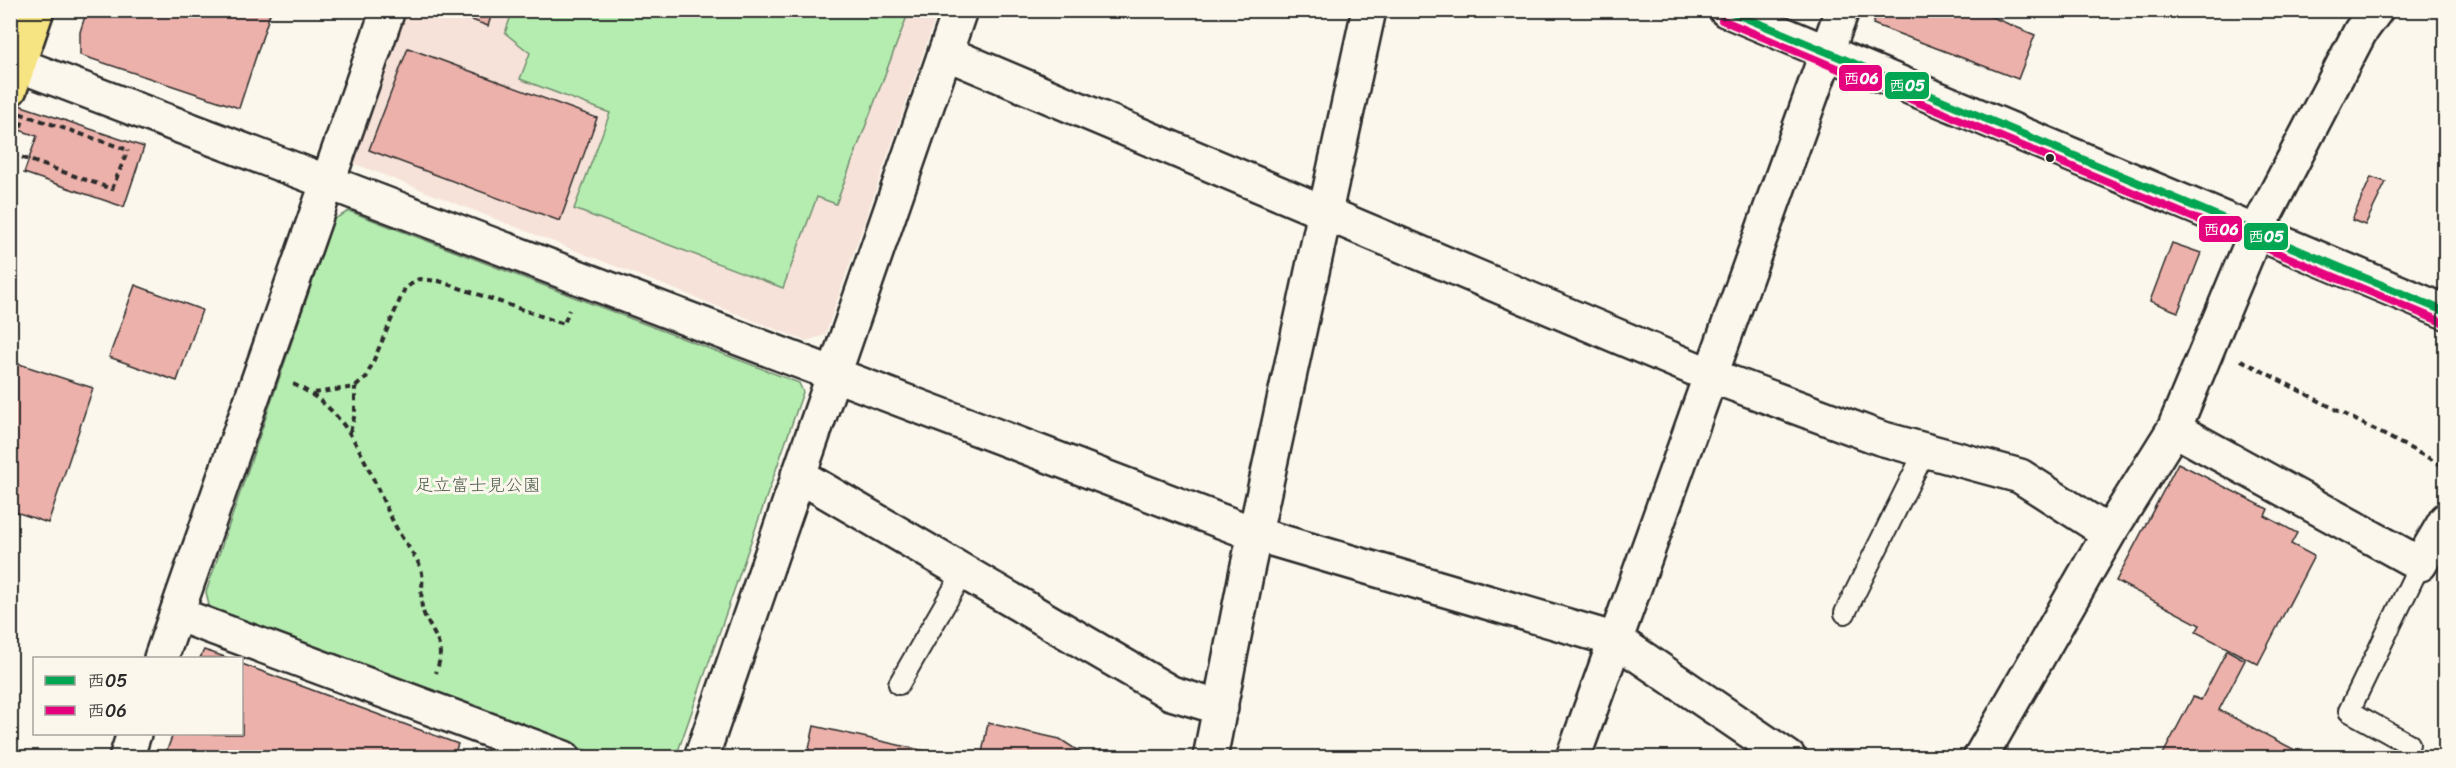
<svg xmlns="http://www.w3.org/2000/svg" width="2456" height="768" font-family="Sriracha,'Klee One',sans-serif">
	<rect width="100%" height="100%" fill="#fbf7ec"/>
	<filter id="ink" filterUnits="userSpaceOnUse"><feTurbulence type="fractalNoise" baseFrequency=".0167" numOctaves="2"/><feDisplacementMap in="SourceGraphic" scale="12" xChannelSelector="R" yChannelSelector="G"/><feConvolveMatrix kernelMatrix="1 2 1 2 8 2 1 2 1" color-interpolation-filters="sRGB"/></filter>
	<g filter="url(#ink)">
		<path fill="#f6e2d8" d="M407,11H938L825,335L806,341L353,163Z"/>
		<path fill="#b5edb0" stroke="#708c6e" stroke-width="1.5" d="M513,10H909V11L836,204L817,197L783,288L574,209L610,113L520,79L530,53L505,33Z
			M349,211L799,383L803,392L676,757H604L210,610L206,592L334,219Z"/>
		<path fill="#ecb1aa" stroke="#2b2b2b" stroke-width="1.5" d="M87,10H257L270,14L239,108L80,55V32Z
			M445,10H493L488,26Z
			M1878,10H1975L2035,35L2018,79L1873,24Z
			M408,48L597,118L560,221L369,150Z
			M10,102L144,147L124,207L24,173L37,136L10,127Z
			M2371,177L2386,182L2365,225L2352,220Z
			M2172,243L2201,253L2178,312L2150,301Z
			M135,285L202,310L177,381L109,357Z
			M10,361L93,388L48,523L10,510Z
			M2178,463L2268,509L2265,516L2297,533L2291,544L2314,556L2258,664L2196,632L2200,625L2116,581Z
			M204,650L228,658H200Z
			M2227,650L2245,660L2219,710L2310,758H2161L2193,697L2201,700Z
			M242,664L458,744L453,758H164L173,734H242Z
			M988,723L1060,739L1089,758H981Z
			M814,726L956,758H807Z"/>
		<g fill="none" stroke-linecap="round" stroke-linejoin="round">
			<defs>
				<path id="lane" d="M1845,613L1926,449
					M899,684L964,571
					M2402,758L2409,744L2349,711L2420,564"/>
				<path id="street" d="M946,53L1712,376L1880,438L2020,476L2109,533
					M19,65L1255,534L1616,640L1789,758
					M2174,429L2420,564L2446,520
					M798,475L1171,693L1221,708
					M177,614L564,758
					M161,658L388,10
					M126,758L134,734
					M701,758L960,10
					M1573,758L1842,10
					M1980,758L2109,533L2174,429L2256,232L2360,32L2376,10"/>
				<path id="secondary" d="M1726,10L2446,312
					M1210,758L1247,570L1369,10"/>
				<path id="primary" d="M10,89L37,10"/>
			</defs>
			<use href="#lane" stroke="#2b2b2b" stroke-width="24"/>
			<use href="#street" stroke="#2b2b2b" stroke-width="38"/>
			<use href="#secondary" stroke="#2b2b2b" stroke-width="38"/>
			<use href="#primary" stroke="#2b2b2b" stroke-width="38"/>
			<path stroke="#2b2b2b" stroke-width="4" stroke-dasharray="6 4.5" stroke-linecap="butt" d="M12,154L112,189L128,150
				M10,157L23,120
				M2241,360L2438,463L2446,470
				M293,384C356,413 367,473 397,529C404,543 419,558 422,573C424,587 418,599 424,614C435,639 446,644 436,673
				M314,393L355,387L366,378L405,288L419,279L439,281L564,324L569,310
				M350,432L355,414V387"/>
			<use href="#lane" stroke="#fbf7ec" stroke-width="20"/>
			<use href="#street" stroke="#fbf7ec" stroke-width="33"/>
			<use href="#secondary" stroke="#fbf7ec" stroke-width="33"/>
			<use href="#primary" stroke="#f6e381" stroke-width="33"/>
			<path stroke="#2b2b2b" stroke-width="4" stroke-dasharray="6 4.5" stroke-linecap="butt" d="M10,110L128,150"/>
			<defs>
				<path id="bus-1" d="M1727,10L2446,312"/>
				<path id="bus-2" d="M1722,20L2442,322"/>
			</defs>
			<use href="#bus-1" stroke="#fbf7ec" stroke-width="12"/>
			<use href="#bus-2" stroke="#fbf7ec" stroke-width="12"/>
			<use href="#bus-1" stroke="#00a651" stroke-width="8"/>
			<use href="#bus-2" stroke="#e5007d" stroke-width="8"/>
		</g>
	</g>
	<circle fill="#2b2b2b" stroke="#fbf7ec" stroke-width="2" cx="2050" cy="158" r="5"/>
	<g text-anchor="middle" stroke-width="6" stroke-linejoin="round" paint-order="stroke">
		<g font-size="18" fill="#4e5c4c" stroke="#fbf7ec">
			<text x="478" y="491">足立富士見公園</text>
		</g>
	</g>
	<g stroke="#fbf7ec" stroke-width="2">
		<rect x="1838" y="64" width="45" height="28" rx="6" fill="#e5007d"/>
		<rect x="1884" y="71" width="46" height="29" rx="6" fill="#00a651"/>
		<rect x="2198" y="215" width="45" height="28" rx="6" fill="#e5007d"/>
		<rect x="2243" y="222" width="46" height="29" rx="6" fill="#00a651"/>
	</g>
	<g font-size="16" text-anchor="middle" font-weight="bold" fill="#fff">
		<text x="1861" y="84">西06</text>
		<text x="1907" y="91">西05</text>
		<text x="2221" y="235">西06</text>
		<text x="2266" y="242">西05</text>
	</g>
	<rect width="2456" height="768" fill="none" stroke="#fbf7ec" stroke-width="36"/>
	<rect x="18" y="18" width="2420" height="732" fill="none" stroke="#2b2b2b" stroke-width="2" filter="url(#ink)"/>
	<rect x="33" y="657" width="210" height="78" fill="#fbf7ec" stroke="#a8a59f" stroke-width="1.5"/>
	<rect x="45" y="676" width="30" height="9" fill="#00a651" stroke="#a8a59f" stroke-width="1.5"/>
	<text x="87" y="687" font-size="18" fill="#2b2b2b">西05</text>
	<rect x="45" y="706" width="30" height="9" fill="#e5007d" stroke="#a8a59f" stroke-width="1.5"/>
	<text x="87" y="717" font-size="18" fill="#2b2b2b">西06</text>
</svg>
